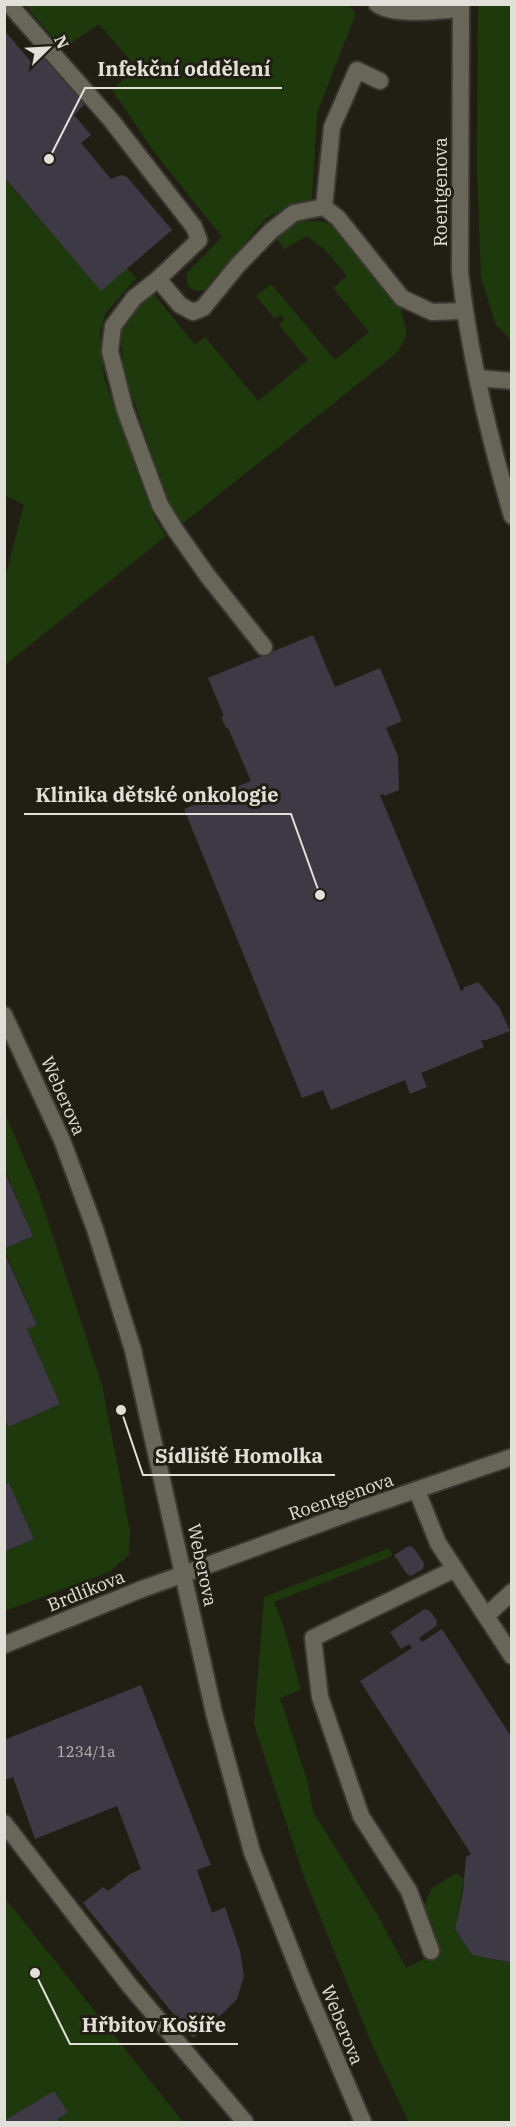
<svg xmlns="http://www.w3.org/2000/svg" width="516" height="2127" font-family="'IBM Plex Serif',serif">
	<rect width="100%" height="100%" fill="#211f14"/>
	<path fill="#1e3a0d" d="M25,5H348L356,13L317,113L312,199L290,205L266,218L206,289C198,293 191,291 187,283V273L222,237L155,153L112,90L136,67L99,24L63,49Z
		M478,5H511V340L496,325L481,277L477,170Z
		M4,178L101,290L127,268L136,278L105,314L100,333L104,378L147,500L155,519L166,536L5,665V578L24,505L5,495Z
		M319,221L328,223L338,231L403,309L401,311C408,332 409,339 393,356L182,524L166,495L123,369L121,331L133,312L154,294L195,345L205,337L258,401L308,360L279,325L285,319L281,315L275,319L256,296L271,284L335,360L369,332L333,288L347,276L325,250L307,236L284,249L275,236L298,222Z
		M4,1111L38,1191L102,1385L130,1531L129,1555L109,1572L5,1611V1552L34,1539L9,1483L5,1485V1417L10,1427L60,1404L27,1329L37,1324L5,1252V1249L33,1236L5,1170Z
		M390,1548L392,1556L274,1602L283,1625L301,1690L280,1698L307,1780L313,1812L377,1914L406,1968L426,1958L421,1912L432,1888L457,1873L464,1879L455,1929L472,1955L511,1963V2122H409L373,2047L304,1877L254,1724L264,1597Z
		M4,1897L183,2122H60L54,2091L5,2121Z"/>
	<path fill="#3e3a45" d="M5,31L32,63L43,54L85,104L74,115L91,135L81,143L111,179L121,175L127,177L172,230L101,291L5,178Z
		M313,635L335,687L380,668L402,721L386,728L398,756L399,790L384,796L383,794L380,795L461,991L464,990L463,988L478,982L499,1007L510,1031L484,1041V1040H481L484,1047L421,1073L427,1087L410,1094L405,1080L331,1110L323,1090L302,1098L184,809L251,781L228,728H226L221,717L224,716L208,678Z
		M4,1170L33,1236L4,1249Z
		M4,1252L37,1325L27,1329L60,1404L9,1427L4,1417Z
		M9,1483L34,1539L4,1552V1485Z
		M409,1546L413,1547L424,1563L423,1569L411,1576L407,1574L394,1555Z
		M425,1609L430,1611L437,1621L436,1626L419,1638L422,1642L442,1629L512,1738V1963L472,1955L455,1929L463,1892L466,1857L471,1854L360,1681L412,1648L409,1644L401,1649L390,1632Z
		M141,1685L211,1865L197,1870L212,1913L225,1907L240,1951L244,1976L237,1999L223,2013L193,2038L83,1903L103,1887L108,1891L130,1874L141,1869L117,1806L35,1839L13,1777L4,1780V1740Z
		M54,2091L68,2112L58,2119L60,2122H4V2121Z"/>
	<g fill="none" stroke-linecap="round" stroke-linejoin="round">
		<defs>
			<path id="service" d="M9,4L111,120L194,227L199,240L158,279L134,298L113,326L110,351L125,410L160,505L176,531L207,575L264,647
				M377,4C392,17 441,10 461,9
				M324,207L338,218L402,298L432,312L464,311
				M158,279L180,305L193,312L203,308L238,265L271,231L294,213L324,207L332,127L357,70L380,81
				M417,1491L438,1543L512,1656
				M486,1616L512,1592
				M4,1823L130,1986L245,2122
				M431,1951L409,1891L361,1816L320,1697L313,1638L455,1569"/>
			<path id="minor" d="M478,378L512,381
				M4,1645L142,1589L184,1574"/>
			<path id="tertiary" d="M461,4L460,272C469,354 489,437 512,516
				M4,1015L62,1140L95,1229L133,1350L214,1713L252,1852L305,1986L363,2122
				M184,1574L349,1513L512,1457"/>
		</defs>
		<use href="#service" stroke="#3a3831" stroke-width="20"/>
		<use href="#minor" stroke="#3a3831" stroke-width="20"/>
		<use href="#tertiary" stroke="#3a3831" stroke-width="20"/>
		<use href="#service" stroke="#686559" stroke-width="16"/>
		<use href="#minor" stroke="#686559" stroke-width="16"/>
		<use href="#tertiary" stroke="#686559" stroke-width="16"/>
	</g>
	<g text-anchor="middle" stroke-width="6" stroke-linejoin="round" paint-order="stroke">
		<g font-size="15" fill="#b8b6b3">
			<text x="86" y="1757">1234/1a</text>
		</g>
		<g font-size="18" fill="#e1e0d8" stroke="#211f14">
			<text transform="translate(441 192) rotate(-90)" y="6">Roentgenova</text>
			<text transform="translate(63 1096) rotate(66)" y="6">Weberova</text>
			<text transform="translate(341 1497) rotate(-19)" y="6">Roentgenova</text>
			<text transform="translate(202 1565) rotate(78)" y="6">Weberova</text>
			<text transform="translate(86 1591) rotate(-22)" y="6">Brdlíkova</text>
			<text transform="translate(342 2025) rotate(68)" y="6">Weberova</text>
		</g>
	</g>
	<path fill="none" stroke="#e1e0d8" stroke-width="2" d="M49 159L85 88H282M320 895L291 814H24M121 1410L143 1475H335M35 1973L70 2044H238"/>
	<g fill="#e1e0d8" stroke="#211f14" stroke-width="2">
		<circle cx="49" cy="159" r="6"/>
		<circle cx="320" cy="895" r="6"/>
		<circle cx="121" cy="1410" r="6"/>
		<circle cx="35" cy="1973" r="6"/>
	</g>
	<g font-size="20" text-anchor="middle" font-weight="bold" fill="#e1e0d8" stroke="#211f14" stroke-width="6" stroke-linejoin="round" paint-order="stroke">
		<text x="184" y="76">Infekční oddělení</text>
		<text x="157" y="802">Klinika dětské onkologie</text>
		<text x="239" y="1463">Sídliště Homolka</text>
		<text x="154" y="2032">Hřbitov Košíře</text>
	</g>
	<rect width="516" height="2127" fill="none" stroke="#e1e0d8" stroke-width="12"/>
	<g transform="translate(48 48) rotate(66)" stroke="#211f14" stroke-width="4.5" paint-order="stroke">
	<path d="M0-4.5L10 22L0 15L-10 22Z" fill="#e1e0d8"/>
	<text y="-9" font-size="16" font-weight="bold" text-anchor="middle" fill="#e1e0d8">N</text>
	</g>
</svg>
